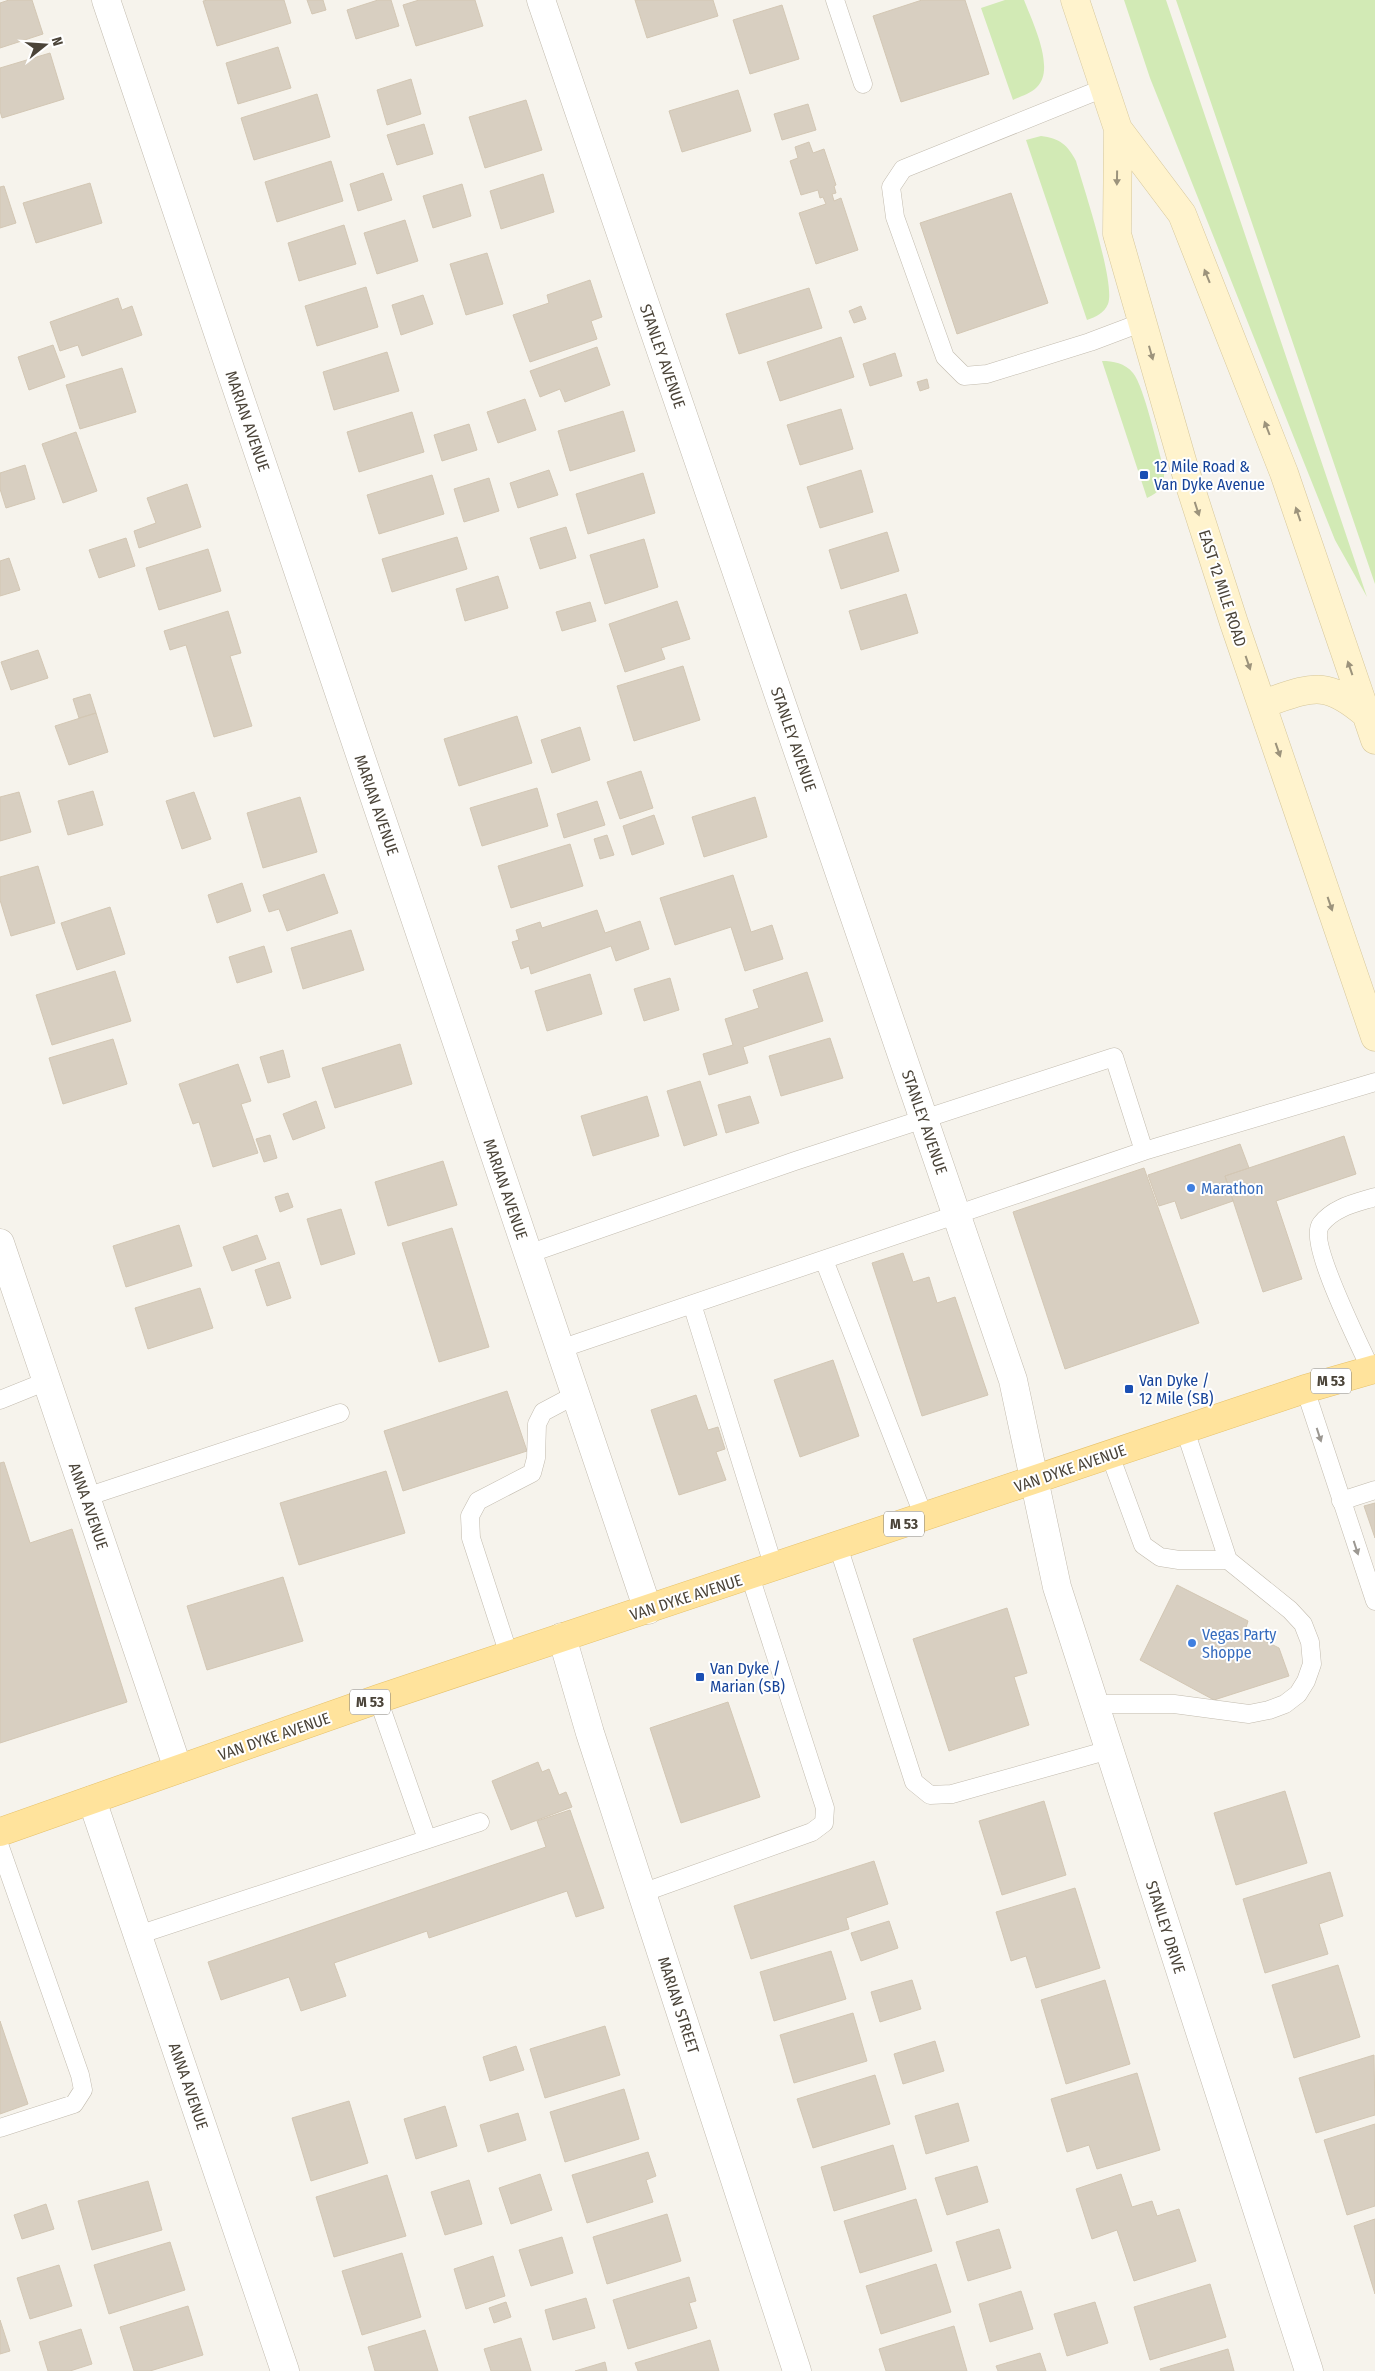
<svg xmlns="http://www.w3.org/2000/svg" width="1375" height="2371" font-family="'Fira Sans Condensed',sans-serif">
	<rect width="100%" height="100%" fill="#f6f3ec"/>
	<path fill="#d2eab5" d="M1005,0H1024C1032,21 1056,69 1037,87C1030,94 1021,96 1013,100L981,8Z
		M1124,0H1166L1367,597L1335,540L1150,78Z
		M1176,0H1375V584Z
		M1041,136C1059,138 1068,145 1076,161C1083,186 1116,284 1108,304C1104,313 1096,317 1087,320L1026,140Z
		M1102,361C1113,361 1125,363 1133,373C1144,386 1158,450 1164,469C1165,484 1161,492 1147,498Z"/>
	<path fill="#d8cfc1" stroke="#d3c7b4" d="M9,0H32L43,34L0,48V3Z
		M208,0H284L291,23L217,46L203,1Z
		M307,0H323L326,10L312,14Z
		M378,0H391L399,26L356,39L347,10Z
		M419,0H475L483,26L416,46L403,5Z
		M635,0H713L718,16L647,38Z
		M922,0H965L989,74L901,102L873,16Z
		M782,5L799,59L750,74L733,20Z
		M278,47L291,88L238,104L226,63Z
		M50,53L64,99L2,118L0,111V68Z
		M411,79L421,114L387,125L377,90Z
		M738,90L751,131L682,152L669,111Z
		M317,94L330,137L254,160L241,118Z
		M526,100L542,150L485,168L469,117Z
		M808,104L816,130L782,140L774,114Z
		M424,124L433,154L397,165L387,135Z
		M809,142L813,153L824,149L836,185L834,186L836,193L832,194L834,201L841,198L858,250L816,264L799,213L826,204L823,197L820,198L818,190L801,195L790,161L798,158L795,147Z
		M331,161L343,201L277,222L265,182Z
		M383,173L392,200L358,211L350,184Z
		M543,174L554,212L501,229L490,191Z
		M90,183L102,223L36,243L23,203Z
		M462,184L471,216L433,228L423,196Z
		M4,186L16,223L0,228V187Z
		M1011,193L1048,303L957,334L920,223Z
		M405,220L418,261L377,274L364,233Z
		M344,225L356,264L299,281L288,243Z
		M487,253L503,304L466,315L450,264Z
		M590,280L602,317L591,321L597,339L530,362L513,315L549,303L547,295Z
		M366,287L378,327L317,346L305,306Z
		M809,288L822,328L739,354L726,314Z
		M423,295L433,324L401,335L392,305Z
		M118,298L122,310L132,306L142,335L82,356L78,345L60,351L50,322Z
		M861,306L866,319L854,323L849,311Z
		M841,337L854,377L780,401L767,362Z
		M53,345L65,377L29,390L18,357Z
		M597,347L610,385L565,402L560,389L540,397L530,371Z
		M387,352L399,391L334,410L323,372Z
		M895,353L902,376L870,386L863,364Z
		M122,368L136,412L80,429L66,385Z
		M927,379L929,388L920,391L917,382Z
		M525,399L536,430L498,443L487,412Z
		M841,409L853,449L800,465L787,425Z
		M623,411L635,451L570,471L558,431Z
		M412,412L424,452L359,472L347,432Z
		M469,424L477,450L442,461L434,435Z
		M76,432L97,491L63,503L42,444Z
		M25,465L35,499L6,508L0,489V473Z
		M549,470L558,495L518,508L510,483Z
		M861,470L873,512L820,528L807,487Z
		M643,473L655,513L588,534L576,494Z
		M432,475L444,514L379,534L367,495Z
		M489,478L499,511L464,522L454,489Z
		M187,484L201,527L139,548L134,531L156,523L147,498Z
		M566,527L576,558L540,569L530,538Z
		M887,532L899,571L841,589L829,550Z
		M457,537L467,569L392,592L382,559Z
		M126,538L135,566L99,578L89,550Z
		M644,539L658,587L605,604L590,555Z
		M208,549L221,591L159,610L146,568Z
		M9,558L20,590L0,596V561Z
		M498,576L508,608L465,621L456,589Z
		M906,594L918,633L861,650L849,611Z
		M677,601L690,639L661,648L665,659L625,672L609,624Z
		M590,602L596,621L562,631L556,612Z
		M228,611L241,653L230,656L252,726L214,737L186,645L170,650L164,631Z
		M38,650L48,678L11,690L1,662Z
		M683,666L700,720L634,741L617,686Z
		M90,694L96,713L79,718L73,699Z
		M96,713L108,752L69,765L55,726Z
		M517,716L532,763L459,786L444,739Z
		M580,727L590,760L552,773L541,740Z
		M641,771L653,808L620,819L607,782Z
		M537,788L548,826L482,846L470,808Z
		M93,791L103,825L68,835L58,801Z
		M19,792L31,832L0,841V797Z
		M194,792L211,839L182,849L166,801Z
		M300,797L317,852L263,868L247,813Z
		M755,797L767,837L704,857L692,817Z
		M597,801L605,825L564,838L557,814Z
		M654,815L664,844L632,855L623,826Z
		M607,835L614,855L600,859L594,839Z
		M570,844L583,886L511,908L498,866Z
		M38,866L55,923L11,936L0,900V877Z
		M324,874L338,913L287,931L279,909L269,912L263,895Z
		M733,875L751,932L772,925L783,959L745,971L731,927L675,945L660,898Z
		M242,883L251,911L217,923L208,895Z
		M110,907L125,954L77,970L61,923Z
		M597,910L605,933L640,921L649,949L616,961L611,946L531,974L529,966L521,969L512,942L519,940L516,930L540,922L542,928Z
		M351,930L364,970L303,989L291,948Z
		M264,946L272,972L237,983L229,957Z
		M115,971L131,1021L52,1045L36,995Z
		M807,972L823,1021L743,1047L748,1063L709,1075L703,1054L733,1045L725,1019L759,1008L753,990Z
		M590,974L602,1014L547,1031L535,991Z
		M670,978L679,1010L644,1021L634,989Z
		M830,1038L843,1078L781,1096L769,1056Z
		M113,1039L127,1084L63,1104L49,1058Z
		M400,1044L412,1084L335,1108L322,1068Z
		M283,1050L290,1077L268,1083L260,1057Z
		M238,1064L251,1101L241,1104L258,1153L213,1167L199,1122L193,1124L179,1084Z
		M700,1081L717,1135L684,1146L667,1091Z
		M647,1096L659,1136L593,1156L581,1116Z
		M750,1096L759,1123L726,1133L718,1105Z
		M316,1101L325,1128L293,1140L283,1114Z
		M270,1135L277,1158L264,1162L256,1139Z
		M1344,1136L1356,1174L1276,1201L1302,1279L1263,1292L1225,1176Z
		M1240,1144L1249,1168L1225,1176L1233,1201L1181,1219L1175,1201L1159,1206L1148,1175Z
		M443,1161L457,1205L388,1226L375,1182Z
		M1144,1168L1199,1323L1065,1369L1013,1212Z
		M288,1193L293,1207L280,1212L275,1197Z
		M341,1209L355,1254L321,1265L307,1219Z
		M179,1225L192,1266L126,1287L113,1246Z
		M452,1228L489,1347L439,1362L402,1243Z
		M257,1235L266,1259L232,1271L223,1247Z
		M903,1253L913,1282L929,1277L937,1303L955,1297L988,1395L922,1416L872,1263Z
		M279,1262L291,1298L267,1306L255,1270Z
		M200,1288L213,1328L148,1349L135,1308Z
		M833,1360L859,1436L800,1457L774,1380Z
		M507,1391L527,1451L403,1491L384,1431Z
		M696,1395L708,1430L718,1427L725,1449L716,1452L726,1480L679,1495L651,1410Z
		M4,1462L30,1543L72,1529L127,1702L0,1743V1463Z
		M386,1471L405,1533L299,1565L280,1503Z
		M1375,1503V1538L1364,1506Z
		M283,1577L303,1641L207,1670L187,1606Z
		M1177,1585L1248,1621L1245,1631L1279,1648L1289,1676L1214,1700L1140,1660Z
		M1007,1608L1027,1673L1014,1677L1029,1725L949,1751L913,1639Z
		M728,1702L760,1797L681,1823L650,1728Z
		M538,1762L542,1772L549,1769L559,1795L566,1792L572,1807L511,1830L492,1781Z
		M1285,1791L1307,1863L1236,1885L1214,1813Z
		M1044,1801L1066,1875L1002,1895L979,1821Z
		M570,1810L604,1908L576,1917L567,1891L429,1938L427,1931L334,1963L346,1996L301,2011L289,1977L221,2000L208,1962L546,1847L537,1821Z
		M874,1861L888,1904L846,1918L849,1929L751,1959L734,1906Z
		M1330,1872L1343,1916L1319,1924L1328,1954L1265,1973L1243,1899Z
		M1075,1888L1100,1968L1036,1988L1026,1956L1011,1961L996,1912Z
		M889,1921L898,1948L861,1961L851,1933Z
		M831,1951L846,1999L774,2021L760,1972Z
		M1338,1965L1360,2037L1294,2058L1272,1985Z
		M912,1980L921,2009L880,2022L871,1992Z
		M1105,1980L1130,2064L1066,2084L1041,2000Z
		M853,2013L867,2061L794,2083L780,2035Z
		M0,2021L28,2104L0,2114Z
		M605,2026L620,2075L545,2098L530,2049Z
		M935,2041L944,2071L903,2084L894,2054Z
		M516,2046L524,2070L490,2081L483,2057Z
		M1374,2055L1375,2115L1316,2133L1299,2078Z
		M1137,2073L1160,2150L1097,2169L1089,2145L1067,2152L1051,2099Z
		M875,2075L890,2124L813,2148L797,2099Z
		M624,2089L639,2139L565,2162L550,2112Z
		M349,2101L368,2163L311,2181L292,2118Z
		M958,2103L969,2141L926,2154L915,2116Z
		M445,2106L457,2146L416,2159L404,2119Z
		M518,2113L526,2140L488,2152L480,2125Z
		M1375,2124V2206L1347,2215L1324,2140Z
		M893,2145L906,2189L834,2211L821,2167Z
		M648,2152L656,2176L646,2180L653,2202L587,2223L572,2175Z
		M977,2166L988,2202L947,2215L935,2178Z
		M540,2174L552,2210L511,2224L499,2188Z
		M1121,2174L1132,2207L1152,2201L1157,2216L1179,2209L1196,2261L1134,2281L1117,2230L1092,2239L1076,2189Z
		M387,2175L406,2236L334,2257L316,2197Z
		M469,2180L482,2224L445,2235L431,2192Z
		M148,2181L162,2230L92,2250L78,2201Z
		M916,2199L932,2251L860,2273L844,2221Z
		M46,2204L54,2229L22,2239L14,2215Z
		M667,2214L681,2261L607,2284L593,2237Z
		M1375,2219V2294L1354,2226Z
		M999,2229L1011,2268L968,2281L956,2242Z
		M562,2237L573,2273L531,2286L519,2250Z
		M170,2242L185,2290L109,2314L94,2265Z
		M402,2253L421,2317L362,2335L342,2271Z
		M493,2256L505,2296L466,2309L454,2269Z
		M936,2264L951,2312L881,2334L866,2286Z
		M59,2265L72,2306L30,2319L17,2278Z
		M689,2277L696,2301L689,2303L697,2328L628,2349L613,2300Z
		M1210,2284L1226,2337L1150,2360L1134,2307Z
		M1021,2291L1033,2329L990,2342L979,2304Z
		M586,2298L595,2328L553,2340L545,2310Z
		M506,2302L511,2317L494,2323L489,2308Z
		M1095,2302L1108,2343L1067,2356L1054,2314Z
		M188,2306L203,2355L150,2371H134L120,2327Z
		M0,2320L10,2351L0,2354Z
		M954,2326L967,2371H886L879,2349Z
		M81,2329L92,2364L70,2371H48L39,2342Z
		M425,2330L438,2371H375L368,2347Z
		M521,2338L531,2371H491L484,2349Z
		M710,2340L719,2371H638L635,2363Z
		M1228,2349L1234,2371H1161L1160,2369Z
		M1040,2353L1046,2371H998L996,2366Z
		M605,2362L607,2371H575Z"/>
	<g fill="none" stroke-linecap="round" stroke-linejoin="round">
		<defs>
			<path id="service" d="M835,0L863,84
				M1104,88L903,169L891,187L895,217L945,357L964,376L987,374L1090,342L1143,322
				M528,1254L795,1161L1114,1057L1144,1151
				M824,1260L924,1517
				M692,1304L774,1568
				M560,1349L1144,1151L1375,1082
				M1371,1370C1361,1347 1307,1242 1321,1224C1334,1207 1356,1203 1375,1197
				M1305,1389L1375,1601
				M0,1400L47,1381
				M1185,1430L1228,1560
				M86,1497L340,1413
				M1341,1501L1375,1490
				M838,1546L914,1782L930,1795L952,1794L1109,1750
				M509,1655L471,1538L470,1516L478,1501L532,1473L536,1458L537,1424L543,1412L575,1395
				M378,1699L427,1839
				M1095,1704H1174L1249,1714L1269,1710L1285,1704L1298,1694L1306,1681L1312,1664L1310,1642L1303,1624L1290,1610L1228,1560H1179L1160,1557L1143,1545L1110,1455
				M0,1847L80,2075L83,2090L74,2104L0,2128
				M642,1893L812,1832L824,1823L825,1808L750,1576
				M138,1935L480,1822"/>
			<path id="minor" d="M106,0L648,1610
				M541,0L1013,1380L1057,1587L1309,2371
				M0,1243L178,1769
				M562,1637L590,1733L797,2371
				M92,1800L285,2371"/>
			<path id="secondary" d="M1075,0L1118,129L1182,214L1284,473L1375,740
				M1118,129L1117,234L1183,464L1234,623L1375,1037
				M1262,704C1311,688 1324,678 1366,714"/>
			<path id="primary" d="M0,1832L378,1699L1305,1389L1375,1369"/>
		</defs>
		<use href="#service" stroke="#c2bbae" stroke-width="19"/>
		<use href="#minor" stroke="#c2bbae" stroke-width="29"/>
		<use href="#secondary" stroke="#d6c79b" stroke-width="29"/>
		<use href="#primary" stroke="#e6c16a" stroke-width="29"/>
		<use href="#service" stroke="#fff" stroke-width="18"/>
		<use href="#minor" stroke="#fff" stroke-width="28"/>
		<use href="#secondary" stroke="#fff3cd" stroke-width="28"/>
		<use href="#primary" stroke="#ffe39c" stroke-width="28"/>
	</g>
	<defs><path id="oneway-solid" d="M-6-.8H1V-3.2L6.5 0L1 3.2V.8H-6Z" transform="scale(1.25)"/></defs>
	<g fill="#9c937c">
		<use href="#oneway-solid" transform="translate(1117 178) rotate(91)"/>
		<use href="#oneway-solid" transform="translate(1207 276) rotate(-112)"/>
		<use href="#oneway-solid" transform="translate(1151 353) rotate(74)"/>
		<use href="#oneway-solid" transform="translate(1267 428) rotate(-111)"/>
		<use href="#oneway-solid" transform="translate(1197 509) rotate(72)"/>
		<use href="#oneway-solid" transform="translate(1298 514) rotate(-109)"/>
		<use href="#oneway-solid" transform="translate(1248 663) rotate(71)"/>
		<use href="#oneway-solid" transform="translate(1350 668) rotate(-109)"/>
		<use href="#oneway-solid" transform="translate(1278 750) rotate(71)"/>
		<use href="#oneway-solid" transform="translate(1330 904) rotate(71)"/>
	</g>
	<g fill="#9c9892">
		<use href="#oneway-solid" transform="translate(1319 1435) rotate(72)"/>
		<use href="#oneway-solid" transform="translate(1356 1548) rotate(72)"/>
	</g>
	<g fill="#1a4fb4" stroke="#fff" stroke-width="2">
		<rect x="1139" y="470" width="10" height="10" rx="2.5"/>
		<rect x="1124" y="1384" width="10" height="10" rx="2.5"/>
		<rect x="695" y="1672" width="10" height="10" rx="2.5"/>
	</g>
	<g fill="#3f7fe0" stroke="#fff" stroke-width="2">
		<circle cx="1191" cy="1188" r="5"/>
		<circle cx="1192" cy="1643" r="5"/>
	</g>
	<g text-anchor="middle" stroke-width="4" stroke-linejoin="round" paint-order="stroke">
		<g fill="#fff" stroke="#817c74" stroke-width="1">
			<rect x="1311" y="1368.5" width="40" height="25" rx="4"/>
			<rect x="884" y="1511.5" width="40" height="25" rx="4"/>
			<rect x="350" y="1689.5" width="40" height="25" rx="4"/>
		</g>
		<g font-size="15" font-weight="bold" fill="#4b4439">
			<text x="1331" y="1386">M 53</text>
			<text x="904" y="1529">M 53</text>
			<text x="370" y="1707">M 53</text>
		</g>
		<g font-size="16" fill="#4b4439" stroke="#fff">
			<text transform="translate(663 356) rotate(71)" y="6">STANLEY AVENUE</text>
			<text transform="translate(248 421) rotate(71)" y="6">MARIAN AVENUE</text>
			<text transform="translate(1223 588) rotate(72)" y="6">EAST 12 MILE ROAD</text>
			<text transform="translate(794 739) rotate(71)" y="6">STANLEY AVENUE</text>
			<text transform="translate(377 805) rotate(71)" y="6">MARIAN AVENUE</text>
			<text transform="translate(925 1122) rotate(71)" y="6">STANLEY AVENUE</text>
			<text transform="translate(506 1189) rotate(71)" y="6">MARIAN AVENUE</text>
			<text transform="translate(1070 1468) rotate(-19)" y="6">VAN DYKE AVENUE</text>
			<text transform="translate(89 1506) rotate(71)" y="6">ANNA AVENUE</text>
			<text transform="translate(686 1597) rotate(-18)" y="6">VAN DYKE AVENUE</text>
			<text transform="translate(274 1736) rotate(-19)" y="6">VAN DYKE AVENUE</text>
			<text transform="translate(1166 1927) rotate(72)" y="6">STANLEY DRIVE</text>
			<text transform="translate(679 2005) rotate(72)" y="6">MARIAN STREET</text>
			<text transform="translate(189 2086) rotate(71)" y="6">ANNA AVENUE</text>
		</g>
		<g font-size="16" fill="#164399" stroke="#fff" text-anchor="start">
			<text x="1154" y="472">12 Mile Road &amp;<tspan x="1154" dy="18">Van Dyke Avenue</tspan></text>
			<text x="1139" y="1386">Van Dyke /<tspan x="1139" dy="18">12 Mile (SB)</tspan></text>
			<text x="710" y="1674">Van Dyke /<tspan x="710" dy="18">Marian (SB)</tspan></text>
		</g>
		<g font-size="16" fill="#366cbe" stroke="#fff" text-anchor="start">
			<text x="1201" y="1194">Marathon</text>
			<text x="1202" y="1640">Vegas Party<tspan x="1202" dy="18">Shoppe</tspan></text>
		</g>
	</g>
	<g transform="translate(45 45) rotate(73)" stroke="#ffffff" stroke-width="4" paint-order="stroke">
	<path d="M0-4L9 19L0 12L-9 19Z" fill="#4b4439"/>
	<text y="-8" font-size="14" font-weight="bold" text-anchor="middle" fill="#4b4439">N</text>
	</g>
</svg>
